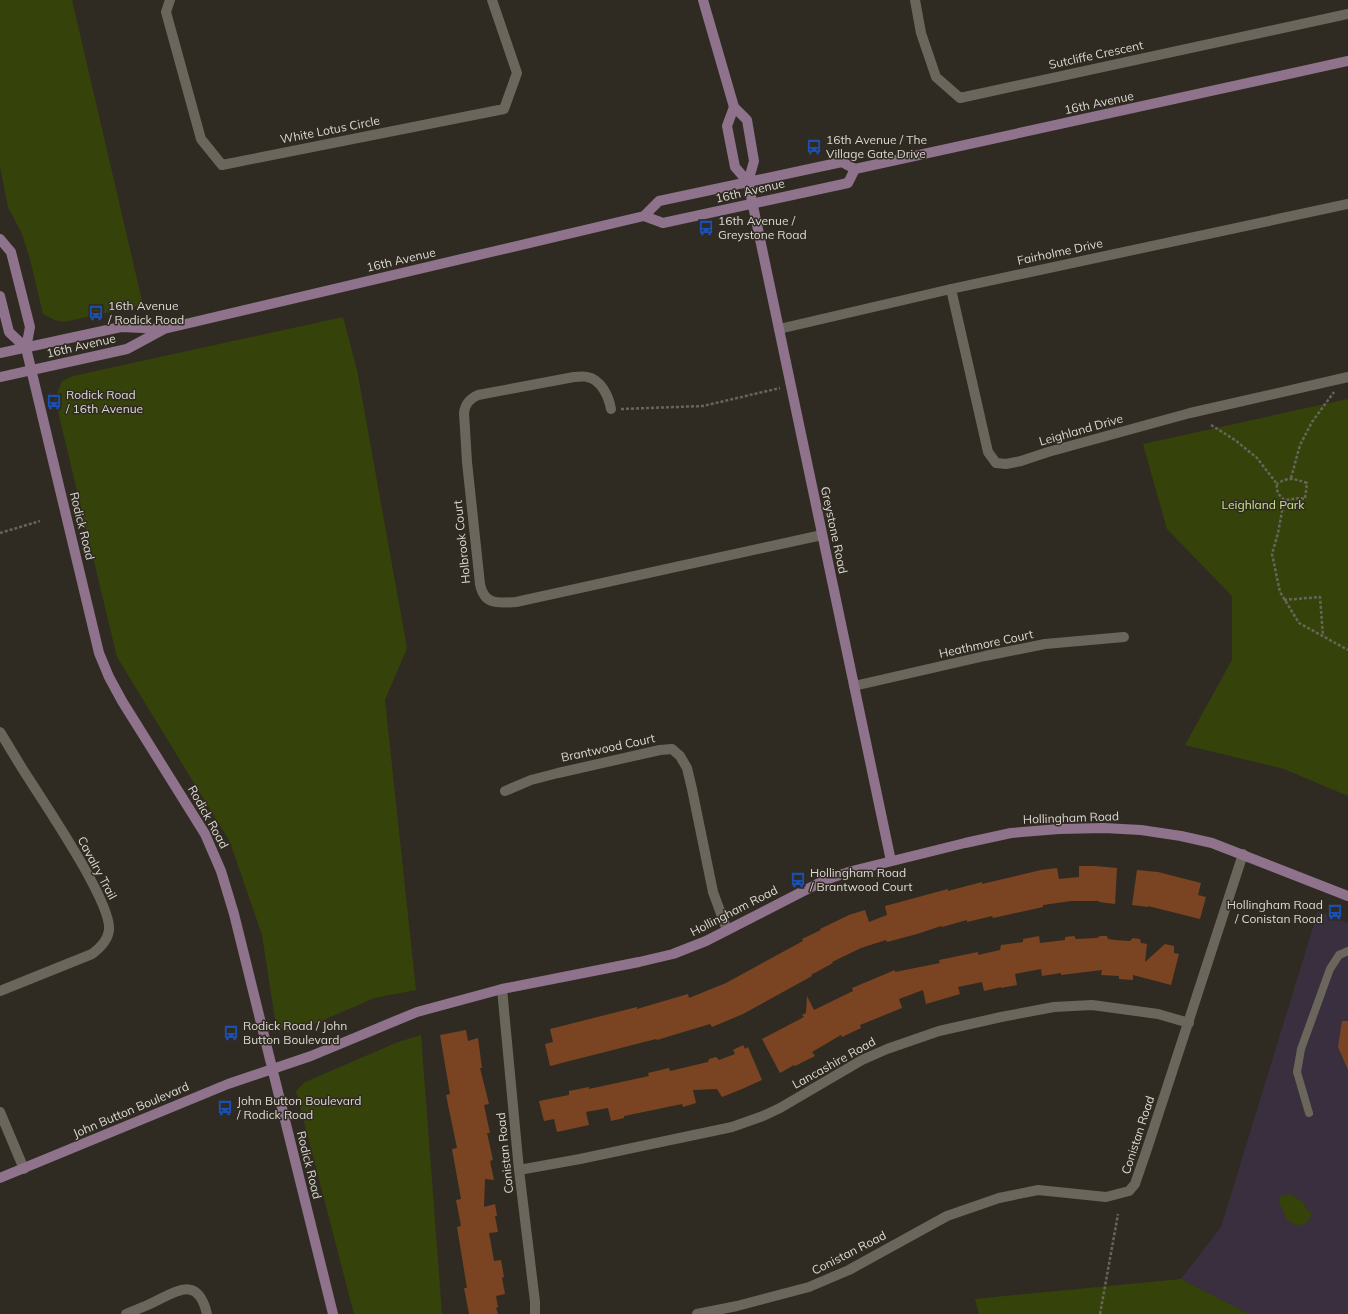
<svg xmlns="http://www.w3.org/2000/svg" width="1348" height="1314" font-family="Mulish,sans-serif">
	<rect width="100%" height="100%" fill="#302b22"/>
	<path fill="#392f3e" d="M1318,911L1348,923V1314H1249L1181,1279L1221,1227Z"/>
	<path fill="#35430a" d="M0,0H72L143,305L63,322L55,320L43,314L30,259L22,234L8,207L0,167Z
		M343,317L357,370L407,648L385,700L416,990L374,998L301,1030L288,1032L280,1027L275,1019L262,935L230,842L117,657L55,399L62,381L73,376Z
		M1348,399V796L1284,769L1185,745L1232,660V596L1167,529L1143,444Z
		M421,1035L442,1314H354L296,1091L305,1082L398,1042Z
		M1291,1194L1304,1203L1306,1209L1312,1213L1308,1222L1298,1226L1287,1220L1278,1200L1281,1196Z
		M1181,1279L1249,1314H979L975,1299Z"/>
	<path fill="#7a4422" d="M1079,866H1095L1117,868L1115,904L1099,902V901H1071L1043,905V907L993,918L992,916L967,922V920L942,927L941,926L917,934L887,942L886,940L861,948L832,962L833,963L811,975L812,976L743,1014L712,1027L710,1024L657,1040L656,1039L550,1066L545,1044L553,1042L550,1029L637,1007V1009L688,994L689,998L726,983L803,941L802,939L821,930L820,929L849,915L865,910L869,922L887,915L885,906L948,889V891L982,882V884L1041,870L1057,868L1059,879L1079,877Z
		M1137,870L1158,872L1201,883L1198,895L1206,897L1200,919L1148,906V907L1132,905Z
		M1039,936L1040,943L1065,940V937L1074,936L1076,939L1097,938L1100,936H1107L1108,939L1115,940L1130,941L1133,938L1140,939L1141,943L1147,944L1145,962L1165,944L1174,946V953L1179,954L1171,985L1133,975V980L1119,979V976L1101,975L1102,970L1061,975V973L1042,976L1041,969L1015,974L1017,985L1001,988V987L984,991L982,982L958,987L960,994L926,1004L923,990L899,999L902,1008L860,1025L861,1028L842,1037L841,1035L812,1052L815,1056L795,1066L794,1065L780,1073L762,1039L804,1017L802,1015L806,1013L807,996L814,1010L853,991L852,988L895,970V972L940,963L939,960L978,952V955L1000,950L1001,945L1023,942V939Z
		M1342,1021H1348V1070L1338,1047Z
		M466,1030L468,1041L478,1038L482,1068H480L489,1104L484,1105L490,1133H487L493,1160L490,1161L494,1180L485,1179L484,1207L495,1204L497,1216H495L498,1232L489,1233L494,1261L501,1260L504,1277L502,1278L505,1294L496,1296L498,1307L496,1308L498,1314H469L464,1288H467L457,1227L461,1226L456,1200L461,1199L452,1149L457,1148L446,1095L450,1094L440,1035Z
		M743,1045L745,1049L748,1047L762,1080L742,1089L722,1097L717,1089L693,1090L696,1103L683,1107L682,1104L624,1116V1118L611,1121L608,1108L586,1112L589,1125L557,1132L554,1119L544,1121L539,1101L569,1095V1091L589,1087V1089L649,1076L648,1073L669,1068L670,1071L708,1062L709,1059L716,1057L719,1060L735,1054L733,1050Z"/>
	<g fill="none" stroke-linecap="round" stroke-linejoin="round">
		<path stroke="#68645c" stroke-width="2.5" stroke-dasharray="3 2" stroke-linecap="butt" d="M621,409L703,406L780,388
			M1211,425L1235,440L1257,458L1277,484C1276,492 1279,495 1284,500C1292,500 1297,497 1305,499L1307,483C1294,479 1289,476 1277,484
			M1291,478L1300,445L1312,422L1334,392
			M1284,500L1278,533L1272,554L1280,592L1299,623L1348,650
			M0,533L40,521
			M1284,600L1320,597L1323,636
			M1100,1314L1118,1214"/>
		<path stroke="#6b665c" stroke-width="8" d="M1309,1113L1297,1072L1301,1049L1330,969L1339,955L1348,951"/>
		<path stroke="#6b665c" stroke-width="10" d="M170,0L166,12L201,139L222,165L504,109L517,73L492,0
			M915,0L921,33L936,77L960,98L1348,14
			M951,289L988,452L996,463L1006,464L1021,461L1048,452L1190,413L1348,377
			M779,329L951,289L1348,204
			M611,409C609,397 601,379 587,377C583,376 578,377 574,377L478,395C469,399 465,404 464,413L467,462L480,584C484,605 497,603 516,602L822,535
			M854,686L985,656L1045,644L1124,637
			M0,732C10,748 19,764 29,779C46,806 112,903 109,930C108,940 100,948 92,954L0,991
			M505,791L531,780L558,773L660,750L672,749L680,756L687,768L692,789L713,892L727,930
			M502,989L519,1170L535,1302V1314
			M0,1112L24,1169
			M519,1170L580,1159L732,1127L763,1116L780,1108L862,1060L887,1049L939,1031L1001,1017L1054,1007L1092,1005L1158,1014L1189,1023
			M126,1314C135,1310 144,1307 152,1303C177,1291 198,1275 207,1314
			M697,1314L737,1306L809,1287L849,1270L947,1216L999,1198L1038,1190L1106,1197L1129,1191L1135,1184L1147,1149L1243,854"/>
		<path stroke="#8f728b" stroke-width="10" d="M703,0L734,107L747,120L754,161L748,182L891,861
			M734,107L727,126L735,167L748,182
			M644,216L663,223L848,183L855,169
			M0,239L11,252L30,327L26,348L99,653L109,677L122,701L205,834L221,871L234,914L333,1314
			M0,296L9,332L26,348
			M0,353L121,327L164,329
			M0,377L127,349L164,329L644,216L659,201L842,162L855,169L1348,61
			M0,1178L228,1084L311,1056L417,1012L502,989L639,962L673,954L706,941L825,880L852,871L965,843L1011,833L1059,829L1104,828L1141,830L1181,836L1212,843L1348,896"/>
	</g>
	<defs>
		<symbol id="bus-bare" viewBox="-9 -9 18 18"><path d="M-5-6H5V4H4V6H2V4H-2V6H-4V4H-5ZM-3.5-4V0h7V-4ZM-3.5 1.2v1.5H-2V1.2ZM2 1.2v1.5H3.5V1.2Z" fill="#1a4fb4" stroke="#302b22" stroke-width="2.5" paint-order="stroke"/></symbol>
	</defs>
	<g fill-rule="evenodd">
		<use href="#bus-bare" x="803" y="136" width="22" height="22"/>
		<use href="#bus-bare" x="695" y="217" width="22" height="22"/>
		<use href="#bus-bare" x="85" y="302" width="22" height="22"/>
		<use href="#bus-bare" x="43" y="391" width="22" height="22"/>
		<use href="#bus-bare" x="787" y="869" width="22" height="22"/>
		<use href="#bus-bare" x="1324" y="901" width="22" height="22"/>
		<use href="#bus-bare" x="220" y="1022" width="22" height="22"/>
		<use href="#bus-bare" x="214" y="1097" width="22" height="22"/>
	</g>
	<g text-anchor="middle" stroke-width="3" stroke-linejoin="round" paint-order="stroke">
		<g font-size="12" fill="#dcd9d3" stroke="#302b22">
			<text transform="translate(1096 55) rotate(-12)" y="4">Sutcliffe Crescent</text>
			<text transform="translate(1099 103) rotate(-12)" y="4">16th Avenue</text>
			<text transform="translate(330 130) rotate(-11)" y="4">White Lotus Circle</text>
			<text transform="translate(750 191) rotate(-13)" y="4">16th Avenue</text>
			<text transform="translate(1060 252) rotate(-12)" y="4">Fairholme Drive</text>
			<text transform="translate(401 260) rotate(-13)" y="4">16th Avenue</text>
			<text transform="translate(81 346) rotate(-13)" y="4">16th Avenue</text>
			<text transform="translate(1081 430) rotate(-16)" y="4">Leighland Drive</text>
			<text transform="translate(82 526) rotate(76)" y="4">Rodick Road</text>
			<text transform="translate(834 530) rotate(78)" y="4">Greystone Road</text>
			<text transform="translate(462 542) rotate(-96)" y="4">Holbrook Court</text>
			<text transform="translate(986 644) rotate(-12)" y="4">Heathmore Court</text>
			<text transform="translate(608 748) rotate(-12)" y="4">Brantwood Court</text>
			<text transform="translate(208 817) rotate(61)" y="4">Rodick Road</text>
			<text transform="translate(1071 818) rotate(-2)" y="4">Hollingham Road</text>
			<text transform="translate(97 868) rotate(62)" y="4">Cavalry Trail</text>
			<text transform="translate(734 911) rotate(-27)" y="4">Hollingham Road</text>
			<text transform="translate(834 1063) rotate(-29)" y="4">Lancashire Road</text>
			<text transform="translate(131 1110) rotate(-23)" y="4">John Button Boulevard</text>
			<text transform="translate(1138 1135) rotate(-72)" y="4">Conistan Road</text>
			<text transform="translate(505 1153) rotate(-96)" y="4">Conistan Road</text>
			<text transform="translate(309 1165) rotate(76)" y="4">Rodick Road</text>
			<text transform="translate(849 1253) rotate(-27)" y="4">Conistan Road</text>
		</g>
		<g font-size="12" fill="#dcd9d3" stroke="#302b22" text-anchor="start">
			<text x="826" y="144">16th Avenue / The<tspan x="826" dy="14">Village Gate Drive</tspan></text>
			<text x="718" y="225">16th Avenue /<tspan x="718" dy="14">Greystone Road</tspan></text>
			<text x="108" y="310">16th Avenue<tspan x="108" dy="14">/ Rodick Road</tspan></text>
			<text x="66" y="399">Rodick Road<tspan x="66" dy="14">/ 16th Avenue</tspan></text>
			<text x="810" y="877">Hollingham Road<tspan x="810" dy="14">/ Brantwood Court</tspan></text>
			<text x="1323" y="909" text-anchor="end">Hollingham Road<tspan x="1323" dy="14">/ Conistan Road</tspan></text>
			<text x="243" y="1030">Rodick Road / John<tspan x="243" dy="14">Button Boulevard</tspan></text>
			<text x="237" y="1105">John Button Boulevard<tspan x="237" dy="14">/ Rodick Road</tspan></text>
		</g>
		<g font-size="12" fill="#c8e48a" stroke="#302b22">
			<text x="1263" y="509">Leighland Park</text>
		</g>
	</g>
</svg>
